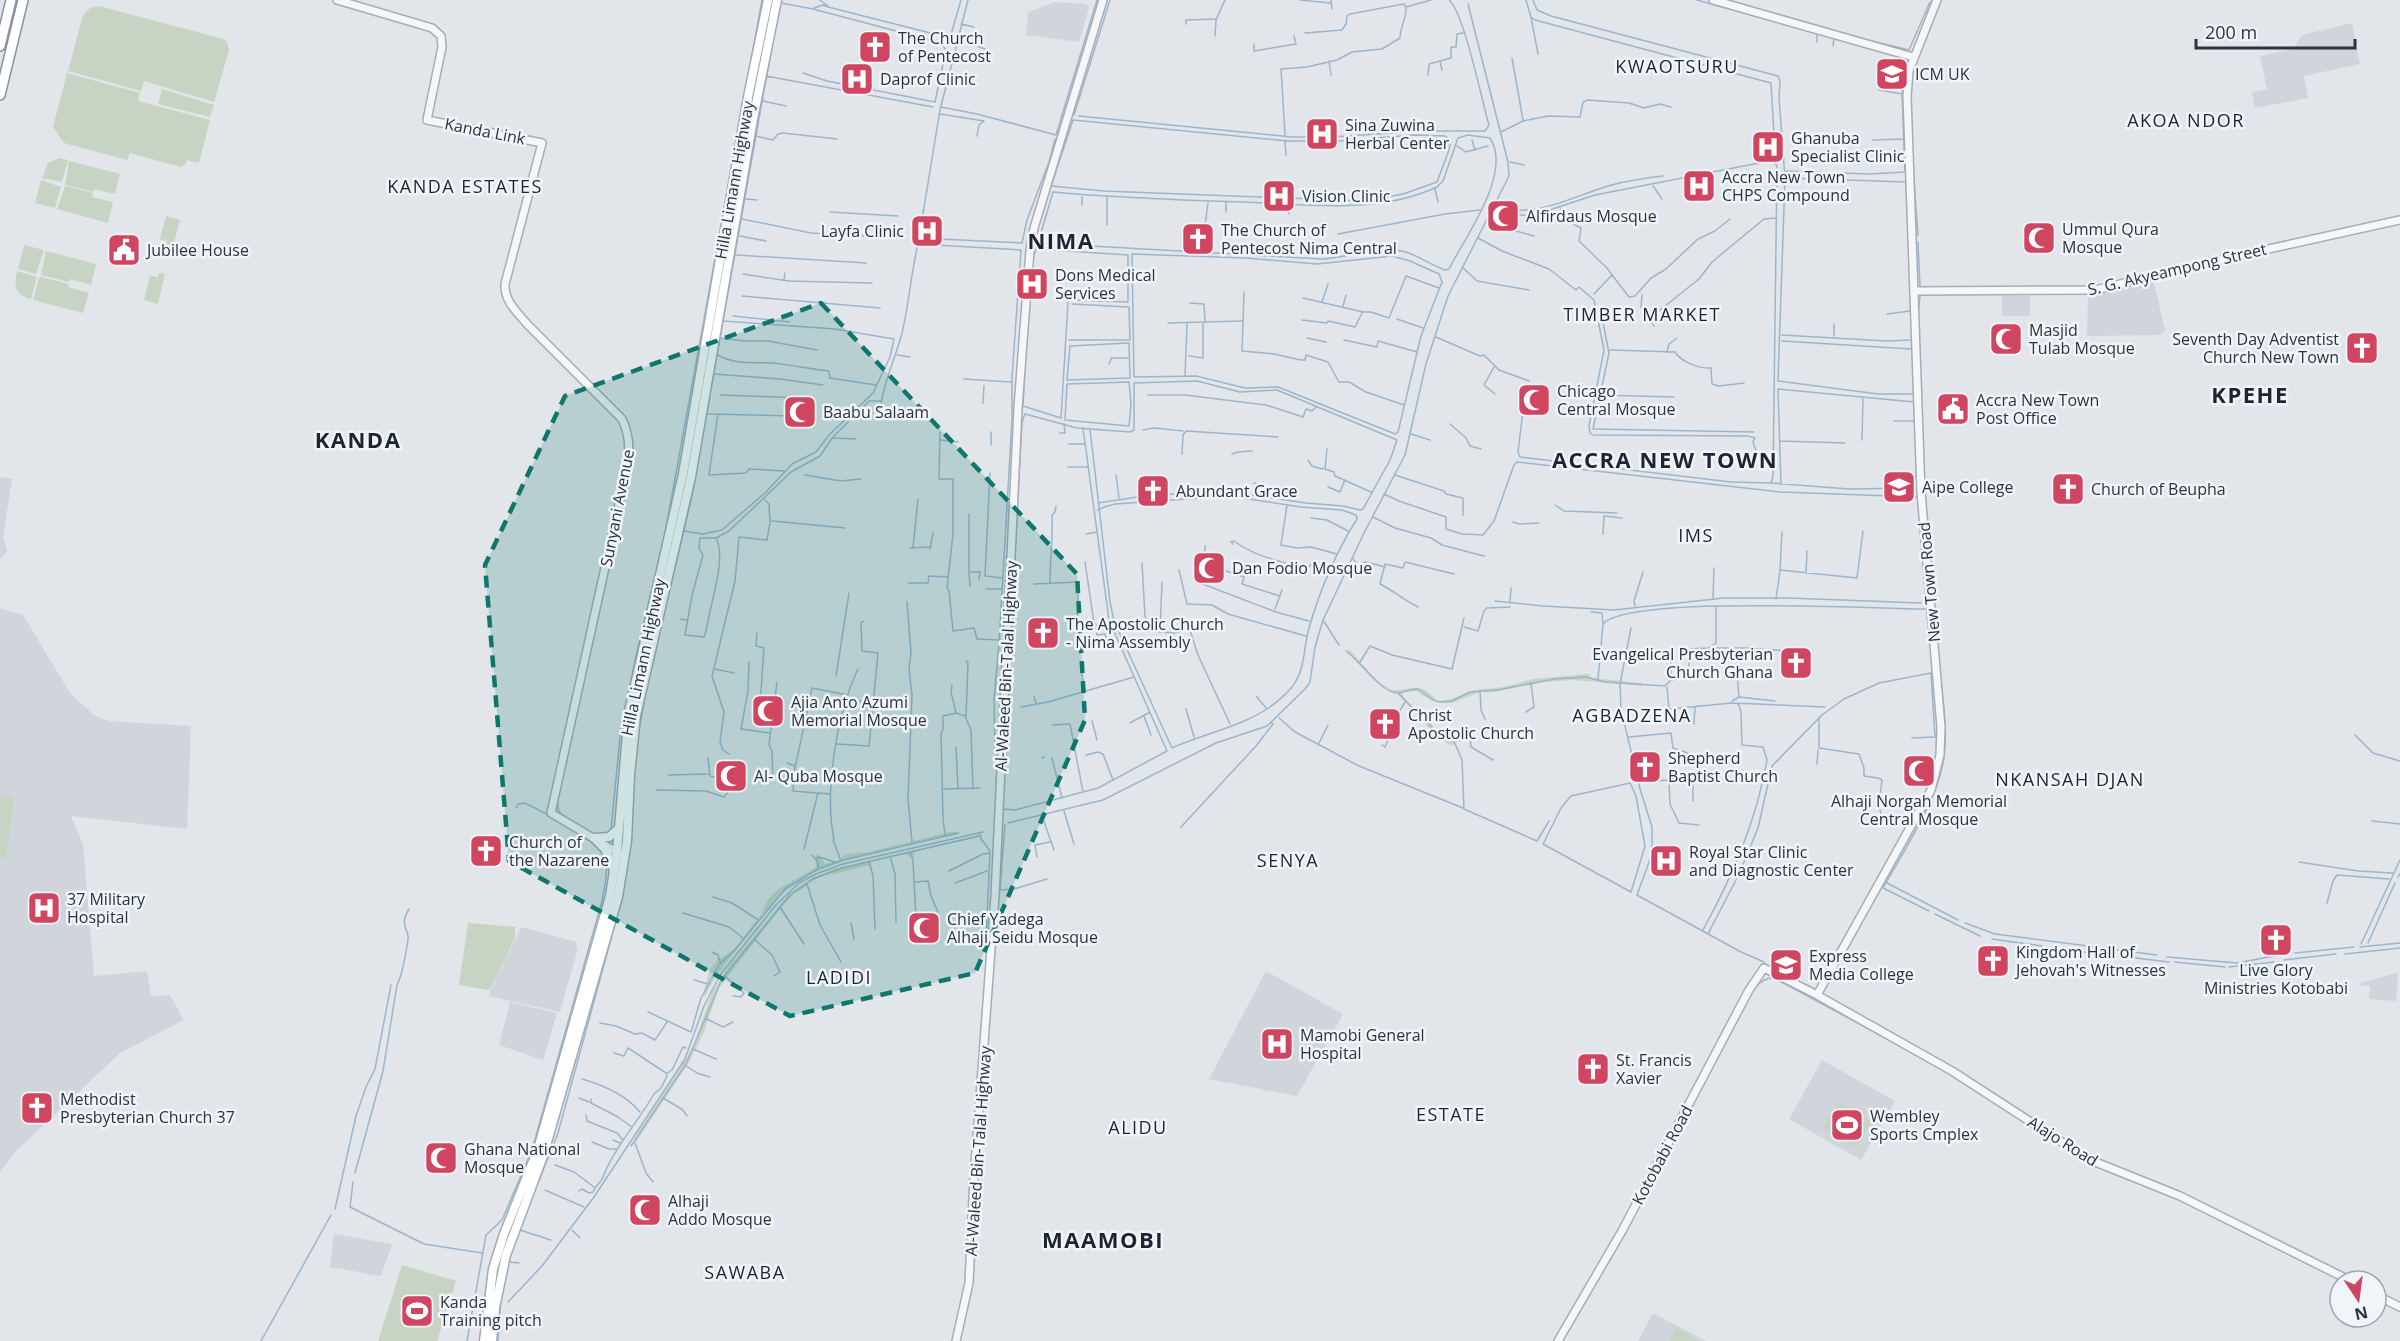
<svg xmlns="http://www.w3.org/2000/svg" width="2400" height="1341" font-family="'Open Sans',sans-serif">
	<rect width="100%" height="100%" fill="#e2e5ea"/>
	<path fill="#d0d5dc" d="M1055,2L1086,4L1089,8L1079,42L1026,35L1028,12Z
		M2352,23L2360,64L2304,76L2308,98L2255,108L2252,92L2267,89L2260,56L2293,49L2302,35Z
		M2154,282L2165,331L2159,335L2087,336L2088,296Z
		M2002,296H2030V316H2002Z
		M0,477L12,479L3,537L7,551L2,558H0Z
		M0,608L23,615L70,693L95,716L110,721L191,726L187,829L71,816L83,844L94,976L147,971L151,996L170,995L184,1020L120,1053L15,1152L0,1172Z
		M521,927L577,942L576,947L578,948L560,1012L488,996Z
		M1266,971L1343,1014L1297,1096L1209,1079Z
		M2398,973L2396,1001L2369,999L2370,986L2359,985V983Z
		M510,1002L557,1013L543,1060L499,1045Z
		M1822,1060L1895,1101L1861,1160L1789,1119Z
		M334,1234L392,1244L381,1276L330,1267Z
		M1653,1313L1706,1341H1638Z"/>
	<path fill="#c8d4c3" d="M99,6L223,39L227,42L229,50L214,102L144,81L141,91L68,71L83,15L90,8Z
		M67,73L140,93L138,101L210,120L199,163L187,160L185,165L181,167L130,153L127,160L64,143L53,127Z
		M162,89L214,105L210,117L158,104Z
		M59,158L68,160L62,182L42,178L48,163Z
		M69,161L120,174L115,194L94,189L93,192L65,185Z
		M41,180L61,187L55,208L35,203Z
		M65,186L93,193L92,197L113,202L108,223L57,209Z
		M166,216L180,220L173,247L166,246L167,241L160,239Z
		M24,245L44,250L36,274L18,269Z
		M46,251L96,264L91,285L70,279L69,282L41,275Z
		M17,271L37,277L31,299C14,295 14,286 17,271Z
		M159,273L165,274L158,304L144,300L150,276L158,277Z
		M41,277L69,284L68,287L89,293L83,313L33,300L39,278Z
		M1349,650C1362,662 1374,682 1391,689C1401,693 1412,685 1423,689C1430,692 1433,697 1438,701L1453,699L1474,690L1504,687L1533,679L1586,674H1589L1591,678L1642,683L1643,686L1574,680L1539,682L1496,692H1480L1452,703H1443L1432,701L1416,691L1402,692L1403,697L1424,718L1430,720L1434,729L1457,739L1453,745L1448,744L1432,731L1398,694L1374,680L1347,652Z
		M0,795L14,797L6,860L0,859Z
		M950,832H959L960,834C910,845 829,856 789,888C773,901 760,920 747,936C732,956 716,974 705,996H703C705,987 707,978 710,970C712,965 717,964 718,957L721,958C737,950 745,935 755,921C757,919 760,917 761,915C764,909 765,903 769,898C781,884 801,878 816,867L815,856L817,854L821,857L825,864L839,860L846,854L869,852Z
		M979,835L980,837L915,851L913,859L905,854L871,861L870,865L834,874L830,872L808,883L809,885L795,893L782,906L719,988L704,1032L688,1064L636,1142L634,1139L684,1062L693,1047L712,992L729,966L789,894L812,878L834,869Z
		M468,923L515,927V938L491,988L488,990L459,985Z
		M1839,1102L1871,1121L1855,1148L1823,1129Z
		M402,1265L456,1281L437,1341H378Z
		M1676,1328L1700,1341H1669Z"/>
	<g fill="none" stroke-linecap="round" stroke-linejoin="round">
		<path stroke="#9cb5cb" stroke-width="1.5" d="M820,0L828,6
			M968,0L940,110L919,238L1022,243L1027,220L1049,162L1055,139
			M1300,0L1331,3
			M1331,0L1332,9
			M1526,0L1531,17L1538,54
			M1533,0L1537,10L1551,16L1778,76L1780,81L1779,98L1785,178L1778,381L1878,394H1913
			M1697,0L1805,30
			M1727,0L1811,24
			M781,3L813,9L919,37L941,43L946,50L935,102L827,81L803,73
			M814,8L823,5L828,7L950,38L961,0
			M1531,17L1535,20L1771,83L1775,152
			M961,24L974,27
			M1186,24V20L1215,19
			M1305,33L1342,30L1346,24L1347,16L1350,14L1404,4L1406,7L1431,0
			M1215,36L1216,20L1225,0
			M1859,38L1909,50L1930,2
			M959,40L988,50
			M1817,42V33
			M1254,44V51L1296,44L1294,36
			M1833,46L1834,38
			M1512,58L1523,120
			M1329,61L1331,75
			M1440,61L1442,70
			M1428,75L1429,64L1451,58V47H1456L1457,34L1463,33
			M766,76L933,107
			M850,83L851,75
			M1879,90L1902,94
			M763,101L786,106
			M941,107L977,114L1056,135
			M940,114L984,121L979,125L977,136
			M1074,115L1110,0
			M1079,116L1292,137H1332L1421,131H1485L1489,125C1482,102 1464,12 1449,0
			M1073,120L1288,141H1339L1414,135L1445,136L1448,138L1450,144L1449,150L1437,182L1403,194L1365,201L1104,191L1051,186Z
			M1501,132L1523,121L1548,116L1580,117L1583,102L1588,100L1629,103L1644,108L1660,104L1671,107
			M1056,135L1097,0
			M1285,135L1281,69L1307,67L1337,60L1352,52L1382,49L1400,38C1400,26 1407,19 1406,7
			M1468,135L1490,138C1513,173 1465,237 1449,269L1445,270C1430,265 1417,254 1402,251C1374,245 1349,258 1321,259L1038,243L1053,192C1116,198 1179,200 1242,202C1306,204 1377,215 1437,187L1443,181L1458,138Z
			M756,136L773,140L778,134L783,133L837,139
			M1472,140L1475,150
			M1873,140L1903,139
			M1285,142L1286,155
			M1457,146L1466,152L1488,146
			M1912,155L1918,235
			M1510,162L1524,165
			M1785,171L1870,174L1905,172L1902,94L1906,61L1904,59
			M1786,178L1906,182L1914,375
			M1653,186L1662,199
			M1435,189L1438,202
			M746,199L757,200
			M1226,202V212
			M1082,205V197
			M1561,208V218L1581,228L1579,241L1606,267L1629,297L1635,296L1651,278L1666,269L1698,239L1715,231L1730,219
			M1503,209C1542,216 1575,195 1612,185C1629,180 1646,178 1663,176
			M830,212L898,216
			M1492,212L1531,216L1595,195L1764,162H1774L1777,166L1773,477L1771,483L1731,482L1520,457L1518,452L1523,411L1534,386
			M1289,214L1290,205
			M742,219L811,233L846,235L854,238
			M1107,225V197
			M1205,226L1208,203
			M1505,228L1534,236
			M1338,234L1445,214L1480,210
			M855,235L866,236L877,239
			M740,236L766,241
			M1478,238L1502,251L1549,269L1576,290L1579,287L1594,300L1604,350L1589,426L1590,433L1593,435L1748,436L1755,438L1753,442L1758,457
			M1918,242L1920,286
			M1036,249L1128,255V302L1070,300L1068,302L1061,418L1023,406L1030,269Z
			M1132,254L1246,258L1317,264L1392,256L1410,261L1439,274L1442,282L1421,336L1398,432L1395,434L1278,387L1245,388L1196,376L1134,377Z
			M736,255L866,263
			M1462,267L1477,281L1529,290
			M743,274L789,281L872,283
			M784,279L785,273
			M1244,292L1242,351L1274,354L1301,360H1305L1306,355L1328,362L1339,382H1349L1366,392L1404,405
			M1594,294L1612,275
			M1642,295L1641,307L1654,326
			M742,296L880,308
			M1920,297L1918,313L1924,486
			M1303,298L1363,312H1371L1389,318L1406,276L1439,288
			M1322,302L1328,284
			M1190,303L1204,304L1205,322
			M1343,306L1346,295
			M1600,307L1609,353L1593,429L1754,432
			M1887,314L1910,311
			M733,316L790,322
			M1650,318L1699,279L1712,262L1764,219L1776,218
			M1397,319L1423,328
			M1302,320L1327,323L1328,321L1355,327L1362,313
			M1168,323L1242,321
			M1782,335L1887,341L1911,340
			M1834,336V324
			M1436,337L1480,356L1484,355L1499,370L1529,381
			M720,338L745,341H768L817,350
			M1307,338L1326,342
			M1069,340H1130L1129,307L1072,304
			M1344,340L1377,347L1378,341L1417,352
			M1782,341L1911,349
			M1129,343L1130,378L1067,380L1070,346Z
			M1610,350L1675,352C1681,362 1700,369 1711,368L1712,384L1719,386L1744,383
			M1667,352L1669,344L1677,338
			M718,355C734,365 755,362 773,363C792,365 810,369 829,371L830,378L876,385
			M897,355L910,357
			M1189,356L1203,358V322
			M1111,358H1128
			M1109,364L1111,359
			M1494,367L1484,385L1495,394
			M714,374L780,379L823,385
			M1185,376L1187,324
			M964,379L1011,382
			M1129,382L1131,404L1129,426L1065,420L1067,384Z
			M720,395L805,398
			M1148,395H1185L1266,405L1303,417L1306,409L1312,411L1316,407
			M1600,395L1674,397
			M983,403L984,386
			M881,405C884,380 896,357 902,333C909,304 911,273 918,244L1021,250L1012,377V419L999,645L994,699L995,751
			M708,414L797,416
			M718,414L709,475L746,473L749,469L785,471
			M1894,421H1914
			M1450,424L1466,438L1470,446L1481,449
			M1090,429L1110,602L1114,621L1172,748C1203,734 1243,726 1270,707C1279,700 1290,692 1296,681C1305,666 1304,645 1309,628C1320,590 1336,552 1357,519L1356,515L1342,510L1301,507L1229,496L1115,504L1104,507L1098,510
			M1143,430L1154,428L1183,431
			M940,432L939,479H953V534L947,588L949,590L953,631L974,628L977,639L998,640
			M1060,433H1065L1064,424
			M1411,434L1430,440
			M833,438L856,439
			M941,440L958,442
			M1862,440L1863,399
			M1780,441L1845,443
			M1069,444H1085
			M991,445V432
			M1327,449L1325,469L1334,472L1335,476L1371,492
			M1916,449L1917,462
			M1182,454L1183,435L1186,431L1278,437
			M1232,454L1238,452L1252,451
			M1308,460L1312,466L1322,469L1323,468
			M1068,467H1088
			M990,473L985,576L1002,578
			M805,475L841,481L861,479
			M1116,475L1119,498
			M1395,475L1444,491L1446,494L1463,498V515
			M1254,483L1288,493
			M1771,483L1849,489L1918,488
			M1781,484L1778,389L1914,402
			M1328,487L1340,492L1345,480
			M1384,494L1399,501L1446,517V529L1462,534L1483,535L1494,521L1514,465L1517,462L1781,492L1917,497
			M1287,505L1281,545L1297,548L1311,547L1337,554
			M1555,505L1564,511L1617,513
			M969,514V572H980L979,580
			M1373,517L1395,528L1431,538L1442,545L1484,556
			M1311,518L1327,520L1348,531
			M772,521L845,528
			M1513,522L1519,524L1539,523
			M684,531L703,534L722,530L766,492L792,464L816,452L829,435L873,393L890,357L894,339L835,329L723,321
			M1782,532L1780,570L1857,578L1863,531
			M1086,534L1097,532
			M1603,534L1604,516L1622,518
			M716,538C727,558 710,604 707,627L704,637L685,635L692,595L703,555L699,548L700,538H716L729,531L791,472L820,456L832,438L869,401H882
			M664,539L762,0
			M1233,544L1231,542L1234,541C1257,558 1281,561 1307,569L1312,563L1331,569
			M1205,546L1204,567L1200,583L1276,612L1309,621
			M910,548L930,547
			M913,548L918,499
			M930,549L933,533
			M1222,558L1220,569L1244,577L1242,584L1280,596
			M1352,558L1359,565L1361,572
			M1085,562L1094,623
			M1142,563L1145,616L1150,631L1174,633L1188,630
			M1358,564L1366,562L1385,567V564L1403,568L1405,562L1454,574
			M1384,568L1380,584C1394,591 1405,601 1418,607
			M1179,570L1187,604L1212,605L1228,614L1306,636
			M969,572L970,586
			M1806,573L1807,551
			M908,583H928L929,576L948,577
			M1050,583C1050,559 1053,538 1052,515L1055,512L1056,506
			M1034,584L1079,582L1077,623L1096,624L1097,635L1105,634L1108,645
			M986,589H1002
			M1713,598L1714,568
			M1776,599L1780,571
			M667,601L691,500L772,46
			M1495,601L1543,606L1614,610L1724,598H1788L1921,603
			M907,602L911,653L909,668L912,695L908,799L912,842
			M1510,602L1511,588
			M1635,606L1634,601L1643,572
			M1275,609L1282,590
			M1591,612L1602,613L1603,624L1598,679
			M680,619L687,620
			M1323,620L1339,645
			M1188,624L1198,655L1230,724
			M1603,624C1628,595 1878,609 1927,609
			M1464,627L1478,631L1484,611L1487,608L1510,607
			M1631,628L1620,684L1621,709L1640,789L1652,827V854L1637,895L1741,952L1764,962
			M1160,632L1162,582
			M757,633L756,646L764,648L760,705L761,707L773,709
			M1010,643L1022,422L1025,414L1077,428L1130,432L1134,430V383L1197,381L1240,392L1277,390L1397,440L1390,460L1363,509L1360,510L1343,506L1306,503L1223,491L1144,496L1098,503
			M656,648L658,638
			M1710,648H1746L1804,652
			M1346,651C1361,661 1381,694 1399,693C1405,692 1411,689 1418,689L1435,701L1441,702L1451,701L1470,692L1497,690L1555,679L1586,677L1605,682L1665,686L1671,680L1689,678V649L1709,648L1716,643V606
			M966,661L968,663L966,717
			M749,662L748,691L741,729L770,733
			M1360,662L1370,646L1392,655L1452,669L1464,618
			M715,669L734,673
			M1082,674L1085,691
			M1737,674L1739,697
			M836,676L849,593
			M1671,680V661
			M952,685L951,692L956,713L965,716L971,730L973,789
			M1667,687L1669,709L1732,703L1825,707
			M1480,691L1481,710L1485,719
			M1399,694L1437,733L1455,741L1470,739L1471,747L1493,760
			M1034,696L1036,704
			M1256,696L1267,709
			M874,697L895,698
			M848,698L872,704
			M1732,701L1739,697L1775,701
			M1021,707L1048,702L1134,677
			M1186,709L1194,737
			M1526,712L1534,707L1531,683
			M1144,716L1151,735
			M1279,718L1295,732L1359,766L1463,808
			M1819,719V748L1859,754L1864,768V776L1878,778L1882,780L1879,805L1881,815L1889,820
			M1092,721L1097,740
			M1130,723L1150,712
			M1694,724L1695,707
			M1053,725L1070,724L1083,792
			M2355,735L2373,753L2400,761
			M638,736L647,685
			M1629,737L1671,733L1673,748C1692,755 1695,752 1698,773L1693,777V801
			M1453,739L1462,760L1464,809L1537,841L1549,821
			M1319,743L1328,725
			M837,744L869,746L878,653L862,651L861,623L864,621
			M1382,745L1385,747L1391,733L1390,727L1405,702
			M956,747L958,789
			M729,754L723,750L720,742L724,712L712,676L735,581L739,537L767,540L770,523L769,504L765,500
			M1086,755L1098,752L1103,754L1113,780
			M1042,758L1044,757
			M1052,758L1062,798
			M787,763L795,766L793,791L817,793
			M1817,764L1818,750
			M794,773L812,688L848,695
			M668,775L709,774
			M773,777L772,751L769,745L777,682
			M1639,782L1669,780L1670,804L1679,823L1699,825
			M1630,783L1636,796L1645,846L1631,892L1543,844L1561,808L1571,796Z
			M943,789L980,788
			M656,790L706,791L724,797L732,787L730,781L710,776L708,758
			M559,794C554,816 563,815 580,826
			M1002,809L1015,810L1098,788L1167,751L1109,620L1083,428
			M1064,811L1074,844
			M1042,816L1054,850
			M2372,821L2400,824
			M1008,823L1103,800L1216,743L1267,726L1305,689L1310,682L1315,647L1323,620L1364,533L1405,455L1426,364L1448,296L1509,176L1508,162L1468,4
			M1005,825L1000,890L1014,889L1047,879
			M1181,827L1256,746L1273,724L1271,723
			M611,830L620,737L636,656L663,544
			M980,833L981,839L990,851L986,939L985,942H982
			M945,835L943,818L941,733L943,730V716L956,713
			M804,849L818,793L830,794
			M910,852L913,860L916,920
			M812,855L818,862V868
			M890,856L895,874L896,922
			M1037,857L1035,845L1050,842
			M817,859L819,857L835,862
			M841,861L833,840L834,839C824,791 837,713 858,669
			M869,861L873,876L875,929
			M2299,862L2358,871L2393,873
			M949,871L983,854L990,853
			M2398,877L2400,874
			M914,882L928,881L931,896L938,912
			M955,883L987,871
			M1887,883L1958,920
			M807,884L820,925L841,962
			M624,885L630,848
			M713,897L732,903L757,919
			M2327,903L2333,881L2337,875L2389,879
			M780,907L804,944
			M1929,911L1883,888C1903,852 1939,798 1944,757C1948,727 1942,695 1939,664
			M683,913L729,927L743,938
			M1935,914L1980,936
			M851,923L854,939
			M1965,923L1995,934L2157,955
			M1703,930C1733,875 1756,822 1767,760L1763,747L1742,745L1741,712L1738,703
			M1708,934L1739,874L1758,828L1772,766L1822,715L1844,699L1879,683L1931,673L1935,737L1912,738
			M754,939L772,955L780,972L774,976
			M1992,939L2042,946
			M2368,943L2395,883
			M2361,944L2400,860
			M2360,947L2400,943
			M2051,948L2108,955
			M712,952L718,955L720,962
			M2295,953L2354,947
			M2345,954L2400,948
			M2119,956L2169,962
			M2167,957L2237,963L2290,953
			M2284,960L2336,954
			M2175,962L2225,967
			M2229,967L2274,962
			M725,976L744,993L741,997L733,996
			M694,980L708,984
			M1742,1011C1749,997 1756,978 1774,978L1893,1042
			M648,1012L691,1032L701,998L719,965L735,950L785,889L818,869L844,860L958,833
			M705,1018L723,1027L733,1022
			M600,1023L616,1026L635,1034L642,1033L655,1040L667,1022
			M693,1049L716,1059
			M614,1053L624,1056L628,1048L666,1073
			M682,1063L697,1073L710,1077
			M582,1079C603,1085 626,1095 640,1112
			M579,1098L589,1102
			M663,1098L683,1110L687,1116
			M591,1099V1103L618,1117L632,1127
			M586,1115L587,1121L617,1133L623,1140
			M613,1140L620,1143
			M592,1142L609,1149H617
			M635,1143L646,1173L653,1182
			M631,1146L686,1064L722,979L790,895L813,879L842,868L979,836
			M555,1165L574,1172L594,1187
			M355,1173L383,1071L397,985C403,974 406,952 408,940C410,929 398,927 409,909
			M353,1182L350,1207L424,1244L482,1253
			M545,1190L584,1207
			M579,1191L582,1189L589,1193L593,1192C595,1185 601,1183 603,1177C614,1148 638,1122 654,1094L661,1088L667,1076L666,1074L672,1070L683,1047L686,1048
			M335,1209L356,1116L366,1087L375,1069L391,985
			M525,1215L558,1133L622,899
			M520,1230L551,1240
			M572,1230L580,1238
			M508,1262L519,1263
			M508,1302L542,1266L594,1197L685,1059L704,1006L720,975L776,905L799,883L816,874L843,864L983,832
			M261,1341L331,1215
			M467,1341L486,1235L502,1220L532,1150L602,901C604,887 610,868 603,854C594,837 544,813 525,803L518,804L516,808
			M498,1341L501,1297"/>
		<defs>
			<path id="minor" d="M337,0L432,28L441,36L442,47L427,120L542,143L505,284C504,301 517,312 527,324L622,419C636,448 625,473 619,504L551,813L620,854
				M1713,0L1913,57
				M1915,291L2095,290L2237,256L2400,220
				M1817,995L1931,790L1940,755L1941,727L1921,492L1907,96L1909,71L1937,0
				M2376,1295L2400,1307
				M956,1341L969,1283L974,1177L995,896L1018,408L1030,250L1034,228L1103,0
				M1558,1341L1622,1231L1749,990L1764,968L1817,995L1952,1071L2088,1159L2180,1196L2351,1281"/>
			<path id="major" d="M594,838L605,849L613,868
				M594,838L609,837L618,829
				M484,1341L493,1269L504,1234L538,1149L610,896L617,851L629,711L683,474L748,97L768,0
				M492,1341L495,1308L506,1255L543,1156L618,897L627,841L630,775L636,716L691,477L753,119L777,0"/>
			<path id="highway" d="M0,46L11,0
				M0,95L23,0"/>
		</defs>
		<use href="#minor" stroke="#a7acb5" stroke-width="10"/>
		<use href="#major" stroke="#a1aab6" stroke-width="11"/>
		<use href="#highway" stroke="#8993a1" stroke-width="12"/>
		<use href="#minor" stroke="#f5f6f8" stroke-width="7"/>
		<use href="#major" stroke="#fff" stroke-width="8"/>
		<use href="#highway" stroke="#fff" stroke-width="9"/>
	</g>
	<path fill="#0f766e" fill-opacity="0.2" stroke="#0f766e" stroke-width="4.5" stroke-dasharray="12 8" stroke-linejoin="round" d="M821,303L1077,574L1085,720L975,973L790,1016L509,861L485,565L565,396Z"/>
	<defs>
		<symbol id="church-square" viewBox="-11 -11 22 22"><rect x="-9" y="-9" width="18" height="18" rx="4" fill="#d04661" stroke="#f1f4f8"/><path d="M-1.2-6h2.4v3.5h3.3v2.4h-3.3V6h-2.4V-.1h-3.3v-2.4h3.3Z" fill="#fff"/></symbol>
		<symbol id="university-square" viewBox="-11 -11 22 22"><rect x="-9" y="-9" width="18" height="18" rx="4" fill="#d04661" stroke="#f1f4f8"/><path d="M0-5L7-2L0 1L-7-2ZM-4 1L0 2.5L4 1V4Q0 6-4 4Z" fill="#fff"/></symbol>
		<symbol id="hospital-square" viewBox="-11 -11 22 22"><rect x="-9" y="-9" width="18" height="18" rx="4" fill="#d04661" stroke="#f1f4f8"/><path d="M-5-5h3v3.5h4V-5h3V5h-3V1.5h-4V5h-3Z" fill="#fff"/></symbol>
		<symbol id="mosque-square" viewBox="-11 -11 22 22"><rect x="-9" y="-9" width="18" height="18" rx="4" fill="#d04661" stroke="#f1f4f8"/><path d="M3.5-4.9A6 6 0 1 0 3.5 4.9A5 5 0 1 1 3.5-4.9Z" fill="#fff"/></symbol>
		<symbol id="civic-square" viewBox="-11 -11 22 22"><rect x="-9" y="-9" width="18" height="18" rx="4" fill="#d04661" stroke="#f1f4f8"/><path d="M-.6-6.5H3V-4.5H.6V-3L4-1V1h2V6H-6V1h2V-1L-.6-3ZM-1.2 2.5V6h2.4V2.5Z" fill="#fff"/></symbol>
		<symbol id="stadium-square" viewBox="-11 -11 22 22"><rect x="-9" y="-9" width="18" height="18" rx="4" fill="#d04661" stroke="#f1f4f8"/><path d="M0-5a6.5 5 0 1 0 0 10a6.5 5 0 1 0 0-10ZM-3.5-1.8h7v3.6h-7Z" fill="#fff"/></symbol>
	</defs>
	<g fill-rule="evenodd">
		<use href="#church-square" x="856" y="28" width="38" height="38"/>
		<use href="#university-square" x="1873" y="55" width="38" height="38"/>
		<use href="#hospital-square" x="838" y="60" width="38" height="38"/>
		<use href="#hospital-square" x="1303" y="115" width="38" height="38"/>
		<use href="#hospital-square" x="1749" y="128" width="38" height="38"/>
		<use href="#hospital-square" x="1680" y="167" width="38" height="38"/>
		<use href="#hospital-square" x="1260" y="177" width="38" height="38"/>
		<use href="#mosque-square" x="1484" y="197" width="38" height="38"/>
		<use href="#hospital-square" x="908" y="212" width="38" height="38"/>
		<use href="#mosque-square" x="2020" y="219" width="38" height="38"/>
		<use href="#church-square" x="1179" y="220" width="38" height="38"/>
		<use href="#civic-square" x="105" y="231" width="38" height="38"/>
		<use href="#hospital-square" x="1013" y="265" width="38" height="38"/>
		<use href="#mosque-square" x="1987" y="320" width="38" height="38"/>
		<use href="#church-square" x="2343" y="329" width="38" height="38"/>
		<use href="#mosque-square" x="1515" y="381" width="38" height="38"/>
		<use href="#civic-square" x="1934" y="390" width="38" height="38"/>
		<use href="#mosque-square" x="781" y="393" width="38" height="38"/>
		<use href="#university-square" x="1880" y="468" width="38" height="38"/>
		<use href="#church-square" x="2049" y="470" width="38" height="38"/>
		<use href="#church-square" x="1134" y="472" width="38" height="38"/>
		<use href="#mosque-square" x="1190" y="549" width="38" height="38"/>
		<use href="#church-square" x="1024" y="614" width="38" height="38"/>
		<use href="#church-square" x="1777" y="644" width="38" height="38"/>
		<use href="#mosque-square" x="749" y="692" width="38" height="38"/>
		<use href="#church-square" x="1366" y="705" width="38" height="38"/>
		<use href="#church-square" x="1626" y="748" width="38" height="38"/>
		<use href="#mosque-square" x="1900" y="752" width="38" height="38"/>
		<use href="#mosque-square" x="712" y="757" width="38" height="38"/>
		<use href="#church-square" x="467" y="832" width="38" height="38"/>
		<use href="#hospital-square" x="1647" y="842" width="38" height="38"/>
		<use href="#hospital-square" x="25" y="889" width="38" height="38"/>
		<use href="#mosque-square" x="905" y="909" width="38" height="38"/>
		<use href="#church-square" x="2257" y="921" width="38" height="38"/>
		<use href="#church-square" x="1974" y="942" width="38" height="38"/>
		<use href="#university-square" x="1767" y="946" width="38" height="38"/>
		<use href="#hospital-square" x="1258" y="1025" width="38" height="38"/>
		<use href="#church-square" x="1574" y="1050" width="38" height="38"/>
		<use href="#church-square" x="18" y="1089" width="38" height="38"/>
		<use href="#stadium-square" x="1828" y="1106" width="38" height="38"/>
		<use href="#mosque-square" x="422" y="1139" width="38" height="38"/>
		<use href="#mosque-square" x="626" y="1191" width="38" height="38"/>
		<use href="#stadium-square" x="398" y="1292" width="38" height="38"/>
	</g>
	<g text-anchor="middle" stroke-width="5" stroke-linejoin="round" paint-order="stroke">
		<g font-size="16" fill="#293443" stroke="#f1f4f8" text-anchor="start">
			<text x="898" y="44">The Church<tspan x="898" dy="18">of Pentecost</tspan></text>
			<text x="1915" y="80">ICM UK</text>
			<text x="880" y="85">Daprof Clinic</text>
			<text x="1345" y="131">Sina Zuwina<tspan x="1345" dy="18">Herbal Center</tspan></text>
			<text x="1791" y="144">Ghanuba<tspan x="1791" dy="18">Specialist Clinic</tspan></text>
			<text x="1722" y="183">Accra New Town<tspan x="1722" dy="18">CHPS Compound</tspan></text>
			<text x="1302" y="202">Vision Clinic</text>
			<text x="1526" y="222">Alfirdaus Mosque</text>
			<text x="2062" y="235">Ummul Qura<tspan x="2062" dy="18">Mosque</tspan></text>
			<text x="1221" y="236">The Church of<tspan x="1221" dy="18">Pentecost Nima Central</tspan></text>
			<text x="904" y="237" text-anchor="end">Layfa Clinic</text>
			<text x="147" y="256">Jubilee House</text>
			<text x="1055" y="281">Dons Medical<tspan x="1055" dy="18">Services</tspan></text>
			<text x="2029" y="336">Masjid<tspan x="2029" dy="18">Tulab Mosque</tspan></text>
			<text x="2339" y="345" text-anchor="end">Seventh Day Adventist<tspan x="2339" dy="18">Church New Town</tspan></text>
			<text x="1557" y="397">Chicago<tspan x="1557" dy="18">Central Mosque</tspan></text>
			<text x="1976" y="406">Accra New Town<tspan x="1976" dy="18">Post Office</tspan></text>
			<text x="823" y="418">Baabu Salaam</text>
			<text x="1922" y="493">Aipe College</text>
			<text x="2091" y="495">Church of Beupha</text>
			<text x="1176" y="497">Abundant Grace</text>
			<text x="1232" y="574">Dan Fodio Mosque</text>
			<text x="1066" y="630">The Apostolic Church<tspan x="1066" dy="18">- Nima Assembly</tspan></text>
			<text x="1773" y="660" text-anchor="end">Evangelical Presbyterian<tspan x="1773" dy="18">Church Ghana</tspan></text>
			<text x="791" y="708">Ajia Anto Azumi<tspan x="791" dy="18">Memorial Mosque</tspan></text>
			<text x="1408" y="721">Christ<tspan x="1408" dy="18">Apostolic Church</tspan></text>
			<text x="1668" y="764">Shepherd<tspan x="1668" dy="18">Baptist Church</tspan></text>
			<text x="754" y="782">Al- Quba Mosque</text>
			<text x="1919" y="807" text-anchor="middle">Alhaji Norgah Memorial<tspan x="1919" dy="18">Central Mosque</tspan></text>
			<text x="509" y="848">Church of<tspan x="509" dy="18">the Nazarene</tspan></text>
			<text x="1689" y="858">Royal Star Clinic<tspan x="1689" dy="18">and Diagnostic Center</tspan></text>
			<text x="67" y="905">37 Military<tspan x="67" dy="18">Hospital</tspan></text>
			<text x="947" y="925">Chief Yadega<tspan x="947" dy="18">Alhaji Seidu Mosque</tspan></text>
			<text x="2016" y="958">Kingdom Hall of<tspan x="2016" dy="18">Jehovah's Witnesses</tspan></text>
			<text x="1809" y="962">Express<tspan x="1809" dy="18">Media College</tspan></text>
			<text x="2276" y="976" text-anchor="middle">Live Glory<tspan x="2276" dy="18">Ministries Kotobabi</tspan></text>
			<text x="1300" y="1041">Mamobi General<tspan x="1300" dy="18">Hospital</tspan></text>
			<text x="1616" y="1066">St. Francis<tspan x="1616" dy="18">Xavier</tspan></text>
			<text x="60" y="1105">Methodist<tspan x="60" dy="18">Presbyterian Church 37</tspan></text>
			<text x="1870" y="1122">Wembley<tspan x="1870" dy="18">Sports Cmplex</tspan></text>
			<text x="464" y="1155">Ghana National<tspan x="464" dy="18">Mosque</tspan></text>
			<text x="668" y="1207">Alhaji<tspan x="668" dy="18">Addo Mosque</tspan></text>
			<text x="440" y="1308">Kanda<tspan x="440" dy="18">Training pitch</tspan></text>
		</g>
		<g font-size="16" fill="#293443" stroke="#f1f4f8">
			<text transform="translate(485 131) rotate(11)" y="6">Kanda Link</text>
			<text transform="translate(734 180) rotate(-80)" y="6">Hilla Limann Highway</text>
			<text transform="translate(2177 269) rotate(-13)" y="6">S. G. Akyeampong Street</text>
			<text transform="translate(617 508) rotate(-79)" y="6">Sunyani Avenue</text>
			<text transform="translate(1929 582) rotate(-95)" y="6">New Town Road</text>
			<text transform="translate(643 657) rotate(-78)" y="6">Hilla Limann Highway</text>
			<text transform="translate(1006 666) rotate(-87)" y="6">Al-Waleed Bin-Talal Highway</text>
			<text transform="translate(2063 1141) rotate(32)" y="6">Alajo Road</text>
			<text transform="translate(978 1151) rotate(-86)" y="6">Al-Waleed Bin-Talal Highway</text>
			<text transform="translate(1662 1155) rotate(-62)" y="6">Kotobabi Road</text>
		</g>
		<g font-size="18" letter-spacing="1.5" fill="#1c2533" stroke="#f1f4f8">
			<text x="1677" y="73">KWAOTSURU</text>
			<text x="2186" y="127">AKOA NDOR</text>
			<text x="465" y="193">KANDA ESTATES</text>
			<text x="1642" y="321">TIMBER MARKET</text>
			<text x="1696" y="542">IMS</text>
			<text x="1632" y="722">AGBADZENA</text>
			<text x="2070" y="786">NKANSAH DJAN</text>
			<text x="1288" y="867">SENYA</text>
			<text x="839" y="984">LADIDI</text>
			<text x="1451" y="1121">ESTATE</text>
			<text x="1138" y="1134">ALIDU</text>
			<text x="745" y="1279">SAWABA</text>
		</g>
		<g font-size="22" font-weight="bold" letter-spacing="1.5" fill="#1c2533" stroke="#f1f4f8">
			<text x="1061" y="249">NIMA</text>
			<text x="2250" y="403">KPEHE</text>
			<text x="358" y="448">KANDA</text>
			<text x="1665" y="468">ACCRA NEW TOWN</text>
			<text x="1103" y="1248">MAAMOBI</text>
		</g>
	</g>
	<g transform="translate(2358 1299) rotate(167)"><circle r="28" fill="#f1f4f8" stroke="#a1a7b0" stroke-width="1.5"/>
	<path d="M0-4.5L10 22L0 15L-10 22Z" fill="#d04661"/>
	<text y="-9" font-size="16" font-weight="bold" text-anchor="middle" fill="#293443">N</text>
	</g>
	<path d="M2196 39v9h159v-9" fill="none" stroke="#293443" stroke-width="3"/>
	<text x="2205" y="39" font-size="18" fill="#293443" stroke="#f1f4f8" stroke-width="4.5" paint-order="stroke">200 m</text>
</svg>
